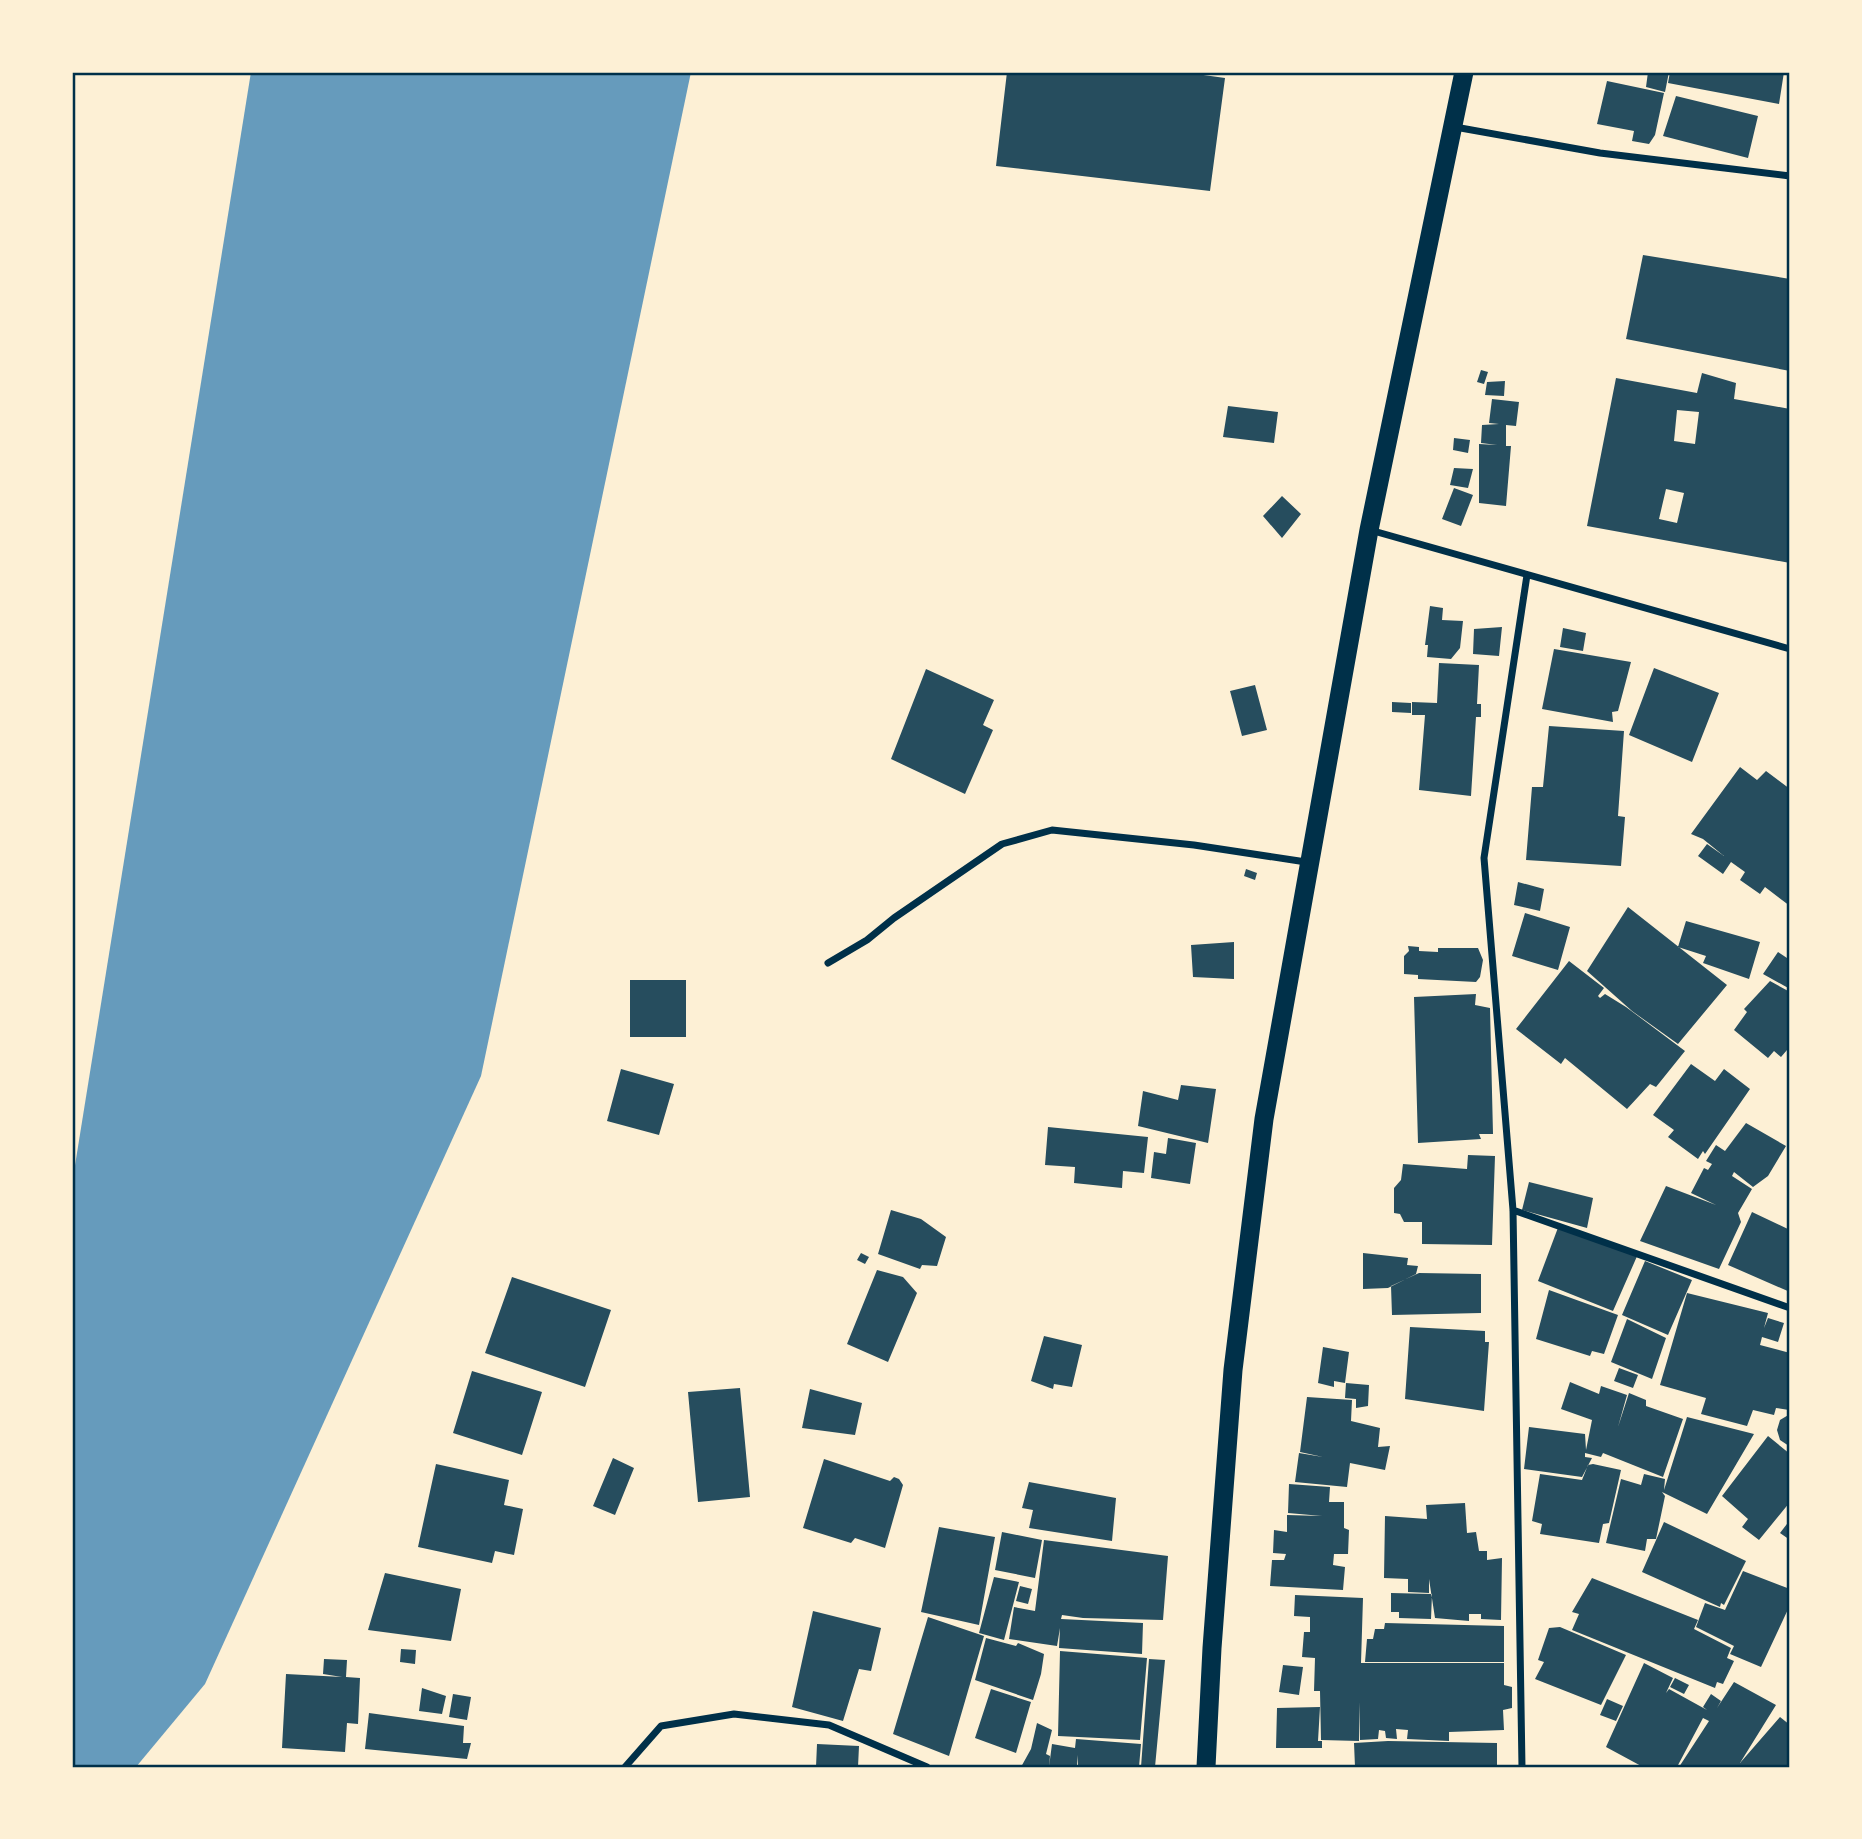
<svg xmlns="http://www.w3.org/2000/svg" width="1862" height="1839" font-family="Inter,sans-serif">
	<rect width="100%" height="100%" fill="#fdf0d5"/>
	<path fill="#669bbc" d="M251,72H691L481,1076L205,1684L136,1767H72V1184Z"/>
	<path fill="#264d5e" fill-rule="evenodd" d="M1007,72H1182L1225,78L1210,191L996,166Z
		M1648,72H1669L1665,92L1646,87Z
		M1670,72H1784L1779,104L1668,83Z
		M1607,81L1664,93L1655,135L1649,144L1632,141L1634,131L1597,124Z
		M1676,96L1758,116L1748,158L1663,136Z
		M1643,255L1790,279V371L1626,339Z
		M1481,370L1488,372L1484,384L1477,382Z
		M1702,373L1736,383L1734,399L1790,409V563L1587,526L1616,378L1697,393ZM1677,410L1699,412L1695,444L1674,441ZM1666,489L1684,493L1677,523L1659,519Z
		M1505,381L1504,396L1485,395L1487,382Z
		M1492,399L1519,402L1516,426L1506,425V446H1511L1506,506L1479,503V444L1497,445L1481,443L1482,425L1499,424L1489,423Z
		M1228,406L1278,412L1274,443L1223,437Z
		M1454,438L1470,440L1468,453L1453,450Z
		M1454,468L1473,469L1468,488L1450,485Z
		M1454,488L1473,495L1461,526L1442,519Z
		M1282,496L1301,514L1282,538L1263,516Z
		M1430,606L1443,608L1442,620L1463,621L1460,648L1451,659L1427,657L1428,645H1425Z
		M1502,627L1499,656L1473,654L1474,629Z
		M1563,628L1586,633L1583,651L1560,647Z
		M1554,649L1631,662L1618,711L1612,712L1613,722L1542,709Z
		M1439,663L1479,665L1477,704H1481V717H1476L1471,796L1419,790L1425,715H1412V702L1437,703Z
		M1654,668L1719,693L1692,762L1629,735Z
		M926,669L994,700L983,725L993,730L965,794L891,759Z
		M1255,685L1267,730L1242,736L1230,691Z
		M1392,702L1411,703V713L1392,712Z
		M1549,726L1624,731L1618,816L1625,817L1621,866L1526,860L1532,787H1543Z
		M1740,767L1757,780L1766,771L1790,789V906L1765,887L1760,894L1740,880L1745,872L1731,862L1723,874L1698,856L1707,844L1724,856L1703,839L1691,834Z
		M1246,869L1257,873L1255,880L1244,876Z
		M1518,882L1544,889L1540,911L1514,905Z
		M1628,907L1727,985L1678,1044L1632,1011L1587,971Z
		M1525,913L1570,927L1558,970L1512,956Z
		M1686,921L1760,942L1749,979L1703,963L1706,956L1678,947Z
		M1234,942V979L1193,977L1191,945Z
		M1408,946L1419,947V951L1438,952V948H1478L1483,960L1480,977L1476,982L1418,979V975L1404,974V956L1409,951Z
		M1778,952L1790,960V989L1763,974Z
		M1569,961L1604,988L1598,996L1600,998L1605,994L1626,1007L1685,1051L1656,1087L1650,1084L1627,1109L1565,1058L1561,1064L1516,1029Z
		M630,980H686V1037H630Z
		M1770,981L1790,992V1053L1787,1050L1781,1057L1774,1051L1768,1058L1734,1030L1747,1012L1744,1009Z
		M1476,994L1475,1005L1490,1008L1493,1134H1479L1481,1139L1418,1143L1414,997Z
		M1691,1064L1715,1081L1724,1069L1750,1089L1705,1154L1703,1151L1698,1159L1668,1137L1674,1130L1653,1115Z
		M621,1069L674,1084L659,1135L607,1121Z
		M1181,1085L1216,1089L1208,1143L1138,1126L1143,1091L1178,1100Z
		M1746,1123L1786,1146L1768,1176L1753,1187L1734,1172L1732,1176L1752,1189L1738,1213L1741,1222L1719,1269L1640,1241L1666,1186L1716,1205L1691,1193L1704,1168L1708,1170L1712,1164L1706,1161L1716,1145L1725,1151Z
		M1048,1127L1148,1137L1144,1173L1123,1171L1122,1188L1074,1183L1075,1167L1045,1165Z
		M1168,1138L1196,1143L1190,1184L1151,1178L1154,1152L1166,1154Z
		M1468,1155L1495,1156L1492,1245L1422,1244V1222H1404L1400,1214L1394,1213V1188L1401,1180L1403,1164L1467,1169Z
		M1529,1182L1593,1198L1587,1228L1522,1210Z
		M891,1210L921,1219L946,1237L937,1266L922,1265L920,1269L878,1254Z
		M1752,1212L1790,1230V1292L1728,1265Z
		M1559,1225L1638,1254L1613,1311L1538,1281Z
		M861,1253L869,1257L865,1264L857,1260Z
		M1363,1253L1408,1258L1407,1265L1418,1266L1416,1274L1388,1288L1363,1289Z
		M1645,1261L1692,1280L1668,1335L1622,1315Z
		M877,1270L903,1277L917,1293L888,1362L847,1344Z
		M1419,1273L1481,1274V1313L1392,1315L1391,1286Z
		M512,1277L611,1310L585,1387L485,1353Z
		M1549,1290L1618,1315L1604,1354L1592,1351L1590,1356L1536,1339Z
		M1687,1293L1768,1313L1764,1328L1768,1318L1784,1323L1778,1342L1762,1337L1760,1345L1790,1353L1789,1410L1776,1408L1774,1415L1753,1410L1747,1426L1701,1414L1706,1398L1660,1385Z
		M1627,1319L1666,1338L1652,1379L1611,1362Z
		M1410,1327L1485,1331V1342H1489L1484,1411L1405,1399Z
		M1044,1336L1082,1345L1072,1387L1054,1384L1053,1389L1031,1381Z
		M1323,1347L1349,1352L1345,1383L1334,1381V1387L1318,1383Z
		M1619,1368L1638,1375L1633,1388L1614,1381Z
		M472,1371L542,1392L522,1455L453,1433Z
		M1570,1382L1599,1394L1601,1386L1627,1395L1618,1427L1629,1393L1646,1400V1406L1683,1419L1663,1477L1603,1453L1601,1457L1585,1453V1457L1592,1458L1582,1477L1524,1469L1529,1427L1585,1434L1586,1450L1592,1420L1561,1409Z
		M1346,1383L1369,1385L1368,1406L1356,1408V1399L1345,1398Z
		M740,1388L750,1497L698,1502L688,1392Z
		M810,1389L862,1403L855,1435L802,1428Z
		M1307,1397L1352,1400L1351,1421L1380,1428L1378,1447L1390,1446L1385,1470L1350,1463L1347,1487L1295,1482L1299,1453L1323,1457L1300,1452Z
		M1790,1414V1446H1789L1780,1440L1777,1430L1780,1420Z
		M1687,1417L1754,1434L1707,1514L1662,1492L1665,1496L1656,1539H1647L1645,1551L1606,1543L1621,1479L1641,1485L1644,1474L1665,1479L1664,1490Z
		M1768,1436L1790,1454V1502L1759,1540L1742,1527L1748,1519L1722,1496Z
		M613,1458L634,1468L615,1515L593,1506Z
		M824,1459L890,1481L894,1477L899,1479L903,1485L885,1548L855,1538L851,1543L803,1528Z
		M436,1464L509,1480L504,1505L523,1509L514,1555L495,1551L492,1563L418,1547Z
		M1593,1464L1621,1470L1609,1523L1603,1524L1599,1543L1540,1534L1542,1524L1532,1521L1540,1474L1582,1480L1588,1465Z
		M1029,1482L1116,1498L1112,1541L1029,1528L1033,1510L1022,1508Z
		M1289,1484L1330,1487L1329,1502H1344V1528L1349,1530L1348,1554H1334L1333,1565L1345,1567L1343,1590L1270,1586L1272,1560H1284L1286,1554L1273,1553L1274,1530L1287,1532V1515L1322,1516L1288,1513Z
		M1465,1503L1467,1533L1476,1532L1479,1551H1487V1560L1502,1558L1501,1620L1481,1619V1614H1469V1621L1435,1618L1429,1579V1593L1408,1592V1579L1384,1578L1385,1516L1427,1519L1426,1505Z
		M1790,1520V1540L1780,1533Z
		M1664,1522L1746,1561L1724,1605L1721,1603L1720,1607L1642,1572Z
		M939,1527L995,1537L979,1625L921,1612Z
		M1002,1532L1042,1540L1035,1578L995,1570Z
		M1044,1540L1168,1556L1163,1620L1083,1618L1062,1615L1061,1619L1143,1623L1142,1654L1059,1648L1060,1628L1057,1646L1009,1639L1014,1607L1035,1611Z
		M1743,1571L1790,1589V1605L1761,1667L1730,1654L1734,1646L1696,1627L1705,1603L1725,1610Z
		M385,1573L461,1589L451,1641L368,1630Z
		M994,1577L1019,1582L1004,1640L979,1633Z
		M1592,1578L1698,1620L1694,1629L1731,1648L1727,1658L1734,1661L1723,1684L1717,1682L1715,1688L1572,1630L1579,1614L1572,1612Z
		M1020,1586L1032,1589L1028,1604L1016,1601Z
		M1391,1593L1432,1594L1431,1619L1399,1618V1612H1391Z
		M1295,1595L1363,1598L1361,1663H1504V1685L1512,1687V1708L1503,1710L1504,1730L1449,1732V1741L1407,1739L1408,1730L1396,1729L1397,1739L1386,1738L1385,1731L1379,1730L1378,1739L1360,1740V1702L1359,1741L1321,1740L1320,1691H1314L1315,1658L1302,1657L1304,1632H1310V1617L1294,1616Z
		M813,1611L881,1628L871,1671L859,1669L843,1721L792,1707Z
		M928,1617L984,1636L949,1756L893,1734Z
		M1385,1623L1504,1626V1662H1365L1367,1639H1373L1375,1629H1384Z
		M1560,1627L1626,1655L1601,1705L1535,1679L1544,1662L1538,1660L1549,1628Z
		M986,1638L1016,1646L1018,1643L1044,1654L1041,1674L1033,1700L975,1680Z
		M401,1649L416,1650L415,1664L400,1662Z
		M1060,1651L1147,1658L1140,1740L1058,1736Z
		M324,1659L347,1660L346,1677L360,1678L358,1724L347,1723L345,1752L282,1748L286,1674L342,1677L323,1674Z
		M1149,1659L1165,1660L1155,1767H1141Z
		M1644,1663L1673,1678L1666,1693L1669,1689L1707,1710L1703,1707L1711,1694L1721,1701L1717,1708L1734,1682L1776,1705L1740,1763L1780,1717L1790,1725V1767H1679L1709,1721L1703,1718L1677,1767H1643L1606,1747Z
		M1283,1665L1303,1667L1299,1695L1279,1692Z
		M1675,1678L1689,1685L1684,1694L1670,1687Z
		M422,1688L446,1696L442,1714L419,1711Z
		M991,1689L1031,1702L1016,1753L975,1738Z
		M453,1694L471,1697L467,1720L449,1717Z
		M1607,1699L1623,1706L1616,1721L1600,1715Z
		M1320,1707L1318,1741H1322V1748H1276L1277,1708Z
		M369,1713L464,1726L463,1743H471L467,1759L365,1749Z
		M1037,1723L1052,1730L1046,1754L1050,1756L1049,1767H1021L1031,1749Z
		M1076,1739L1141,1744L1139,1767H1076L1078,1765V1755L1077,1766L1049,1767L1052,1744L1075,1748Z
		M1388,1741L1497,1743V1767H1355L1354,1743Z
		M817,1744L859,1746L858,1767H816Z"/>
	<g fill="none" stroke-linecap="round" stroke-linejoin="round">
		<path stroke="#003049" stroke-width="7" d="M1455,127L1600,153L1790,176
			M1370,530L1790,649
			M828,963L867,940L894,918L1002,844L1052,830L1194,845L1306,862
			M1513,1210L1790,1308
			M625,1767L661,1726L734,1714L829,1725L927,1767
			M1522,1767L1513,1210L1484,858L1527,575"/>
		<path stroke="#003049" stroke-width="19" d="M1206,1767L1212,1648L1233,1370L1264,1119L1369,530L1464,72"/>
	</g>
	<rect width="1862" height="1839" fill="none" stroke="#fdf0d5" stroke-width="147"/>
	<rect x="74" y="74" width="1714" height="1692" fill="none" stroke="#003049" stroke-width="2.5"/>
</svg>
